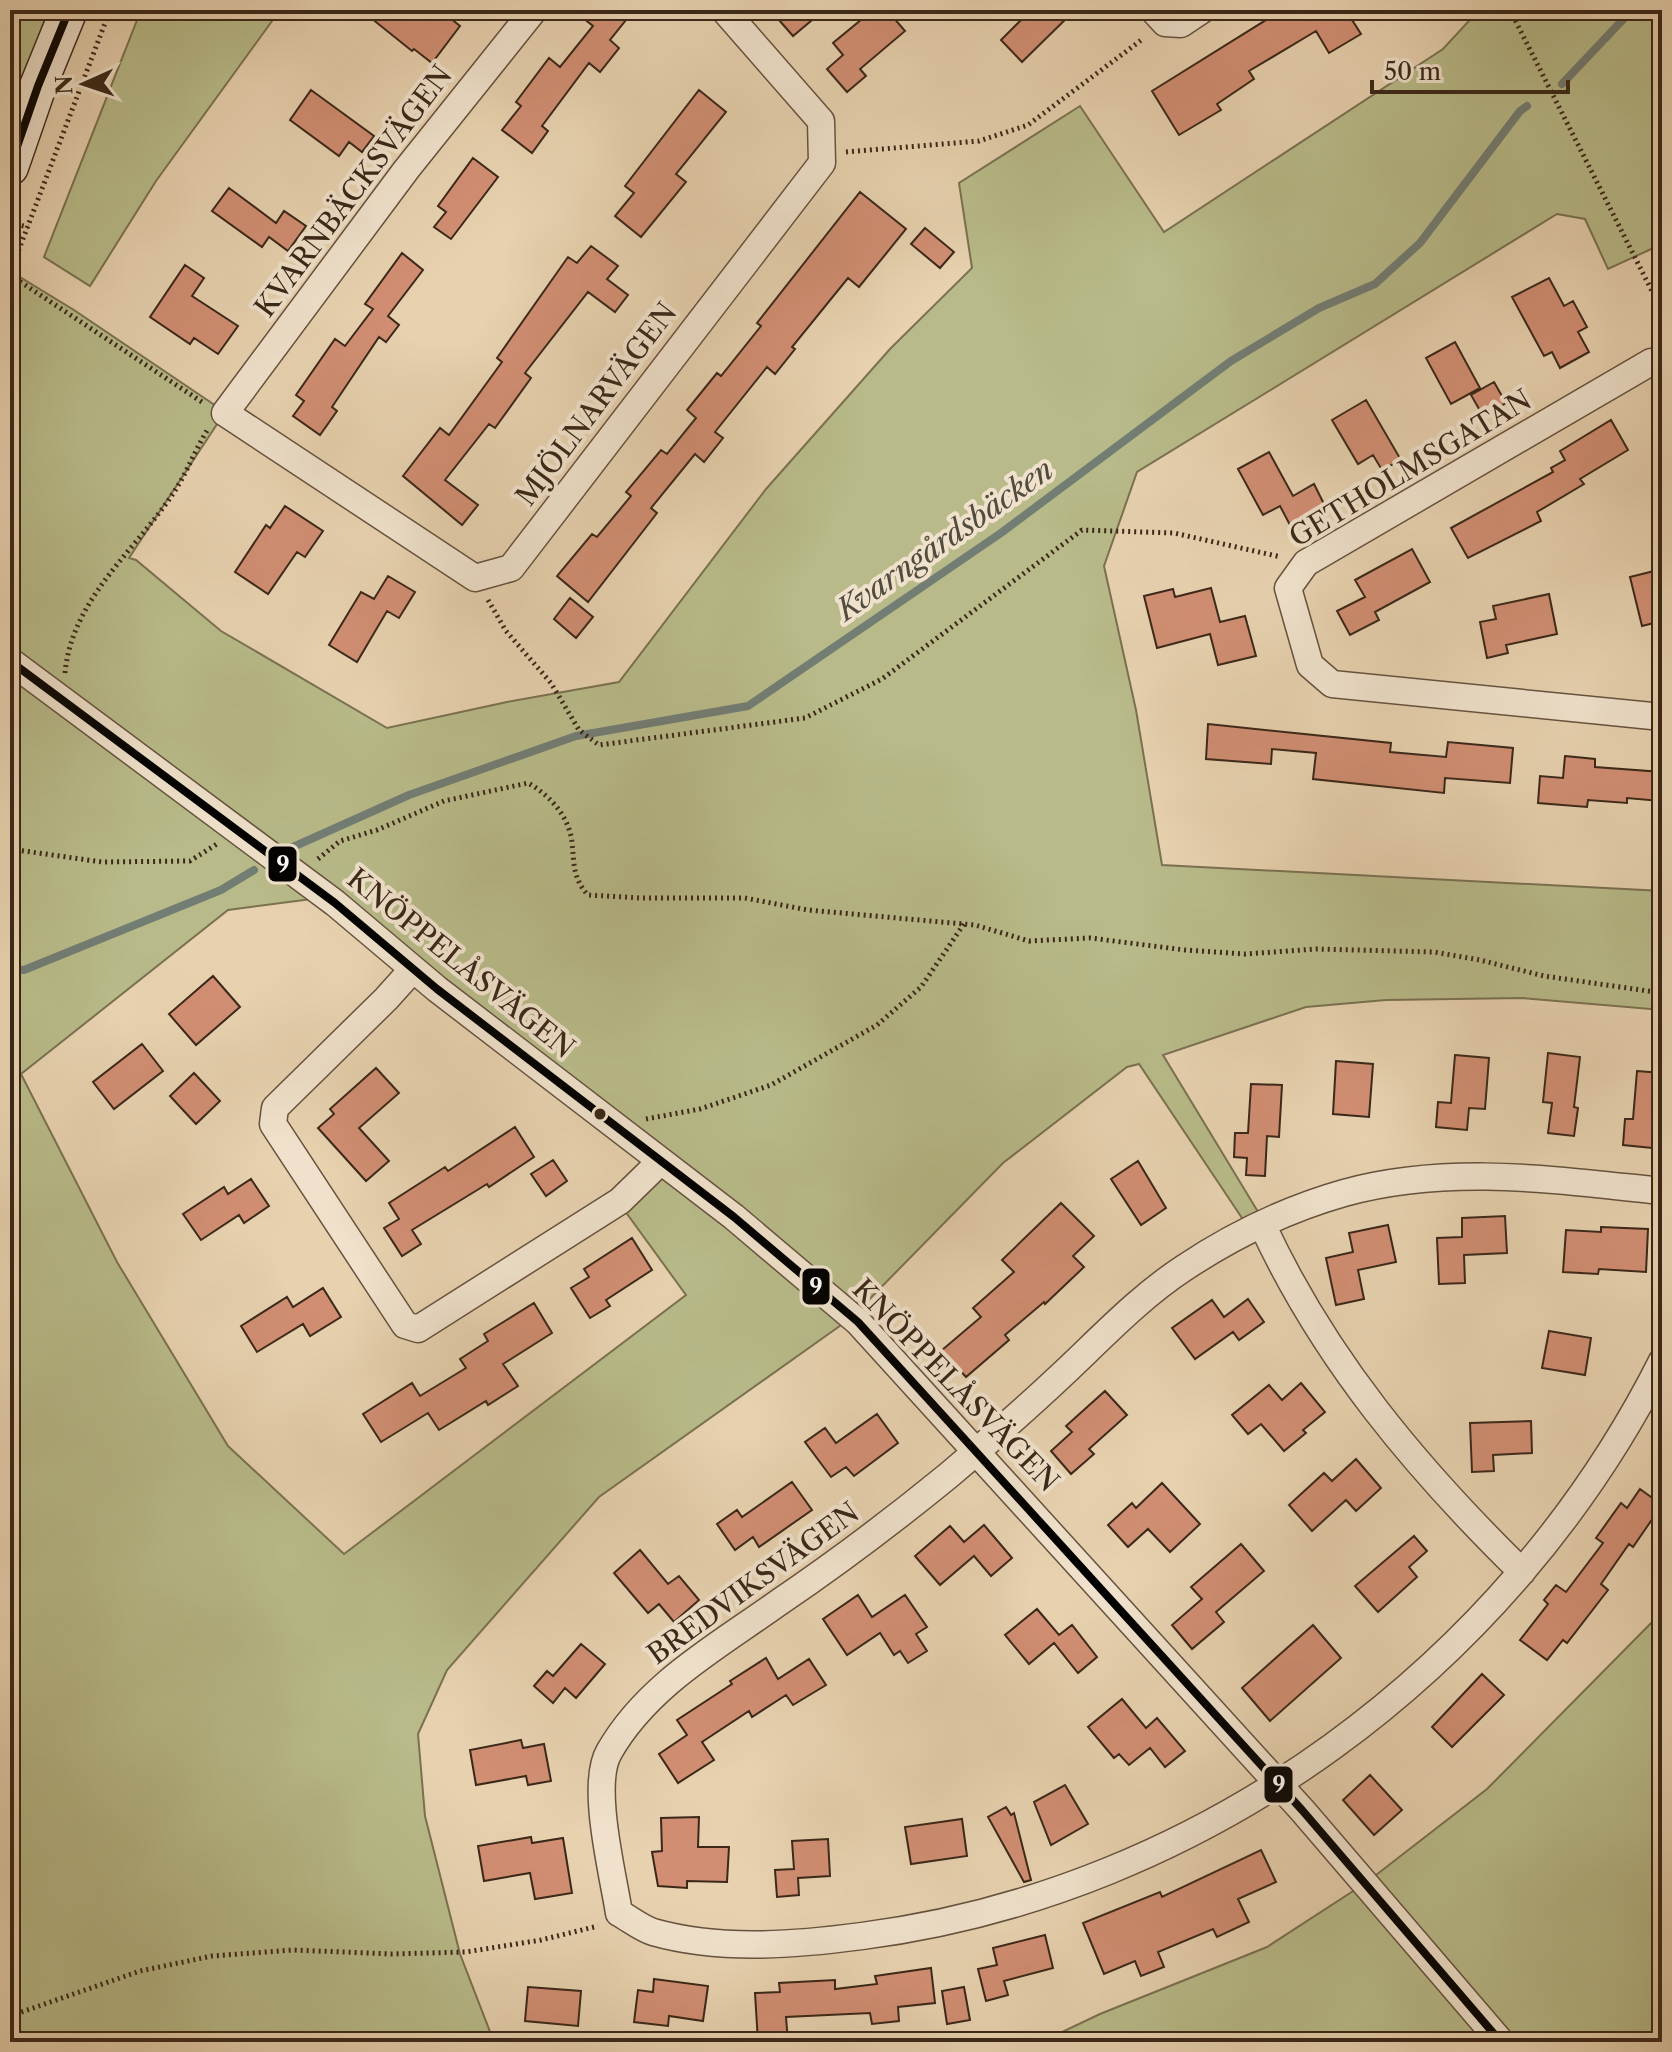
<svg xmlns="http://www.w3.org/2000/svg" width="1672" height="2052" font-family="'Libre Caslon Text',serif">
	<rect width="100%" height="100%" fill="#e7d1af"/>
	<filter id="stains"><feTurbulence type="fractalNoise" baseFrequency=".0025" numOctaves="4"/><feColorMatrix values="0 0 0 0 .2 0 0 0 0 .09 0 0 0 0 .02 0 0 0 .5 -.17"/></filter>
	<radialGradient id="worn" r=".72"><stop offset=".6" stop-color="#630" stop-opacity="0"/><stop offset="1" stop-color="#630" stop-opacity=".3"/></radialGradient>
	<path fill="#b8ba89" stroke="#7a7151" stroke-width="2" fill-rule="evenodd" d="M10,10H69L10,217Z
		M141,10H280L156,181L90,286L44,257Z
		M1479,10H1662V244L1608,269L1585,219L1557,214L1137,472L1104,566L1136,710L1162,865L1662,891V1010L1522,998L1386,1000L1306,1007L1163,1055L1263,1220L1248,1227L1139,1064L1127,1067L1003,1163L851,1318L599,1497L447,1670L418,1734L425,1816L460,1954L494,2042H10V271L74,310L225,412L129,558L136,560L221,631L387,728L507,702L619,682L766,489L890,349L972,268L959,183L1080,106L1164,232L1443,49ZM327,897L663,1164L625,1211L686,1295L344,1554L228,1446L117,1262L21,1074L228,910Z
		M1662,1612V2042H1041L1100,2014L1267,1947L1367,1882L1487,1789Z"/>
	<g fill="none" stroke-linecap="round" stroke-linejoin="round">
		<path stroke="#727d74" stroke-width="8" d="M1562,84L1632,10
			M293,847L409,795L576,736L748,706L1001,533L1231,361L1319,308L1375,284L1420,243L1520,111L1527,106
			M10,969L24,970L221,890L254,870"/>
	</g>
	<path fill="#d18e73" stroke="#3b2819" stroke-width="2" d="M361,10H418L431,20L440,10L460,26L432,63L414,49L412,51Z
		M573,10H634L610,40L619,48L600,72L589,63L542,126L548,131L532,153L502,130L521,106L516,102L549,58L560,67L593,26Z
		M790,10H824L793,36L779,20Z
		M873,10H887L905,31L860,69L866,76L847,92L827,69L843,55L833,43Z
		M1031,10H1075L1022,62L1001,40Z
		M1282,10H1350L1347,12L1361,34L1329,53L1316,31L1249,71L1254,79L1217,104L1221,110L1179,135L1152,91Z
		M311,90L374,136L362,152L349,142L339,156L290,120Z
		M699,90L726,112L676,174L686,182L641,237L615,216L634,193L625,186Z
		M473,158L498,177L451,239L434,227L446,212L438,206Z
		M229,188L276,223L284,211L306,226L288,251L269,237L262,247L212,211Z
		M860,192L906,229L859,287L848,278L792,347L795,349L775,374L767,367L715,432L723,438L704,462L695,454L651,508L657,513L588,602L557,576L592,534L597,537L631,496L626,492L661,450L667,454L696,418L687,410L717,373L721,376L761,326L757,323Z
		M925,228L954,252L940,268L911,244Z
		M591,246L618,266L607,279L628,295L615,312L588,292L525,373L531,378L495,428L489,424L445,480L478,505L462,525L403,476L440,428L449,435L502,362L497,358L568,257L577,263Z
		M402,253L423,270L388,316L399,325L386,342L379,337L332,407L337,411L320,435L293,416L304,401L296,395L335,339L345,346L373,309L365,304Z
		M185,265L204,278L192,296L238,326L218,354L194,338L190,344L150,317Z
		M1549,278L1564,306L1573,301L1587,327L1578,332L1589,352L1560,368L1552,352L1544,356L1512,297Z
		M1455,342L1480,388L1451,404L1426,358Z
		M1494,382L1506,403L1483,416L1471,395Z
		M1366,400L1401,460L1382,470L1373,455L1358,464L1332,420Z
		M1611,420L1628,450L1580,479L1584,484L1537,512L1541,521L1468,558L1451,528L1553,472L1551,468L1565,460L1560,451Z
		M1269,452L1293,496L1314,484L1326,508L1291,527L1280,506L1263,515L1238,469Z
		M285,506L323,531L305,557L297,552L268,594L235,572L266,525L270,528Z
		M1412,549L1430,582L1375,612L1379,620L1350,635L1337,611L1365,597L1355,580Z
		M1662,569V600L1658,601L1662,621L1642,626L1630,577Z
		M388,576L415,592L399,618L387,611L357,662L329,645L361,592L374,599Z
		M1211,588L1220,622L1245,616L1256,656L1218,665L1210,634L1157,648L1144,596L1173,589L1175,597Z
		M1549,594L1557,634L1506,645L1508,653L1487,658L1480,622L1496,619L1493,606Z
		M570,598L593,617L576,638L554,619Z
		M1208,724L1391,743L1390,752L1446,757L1448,742L1513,748L1510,783L1445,778L1444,793L1313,779L1316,753L1272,749L1271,764L1206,759Z
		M1565,756L1595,759V767L1662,772L1660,801L1627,798V803L1588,800L1587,807L1538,803L1540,776L1563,778Z
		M213,976L240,1007L196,1045L169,1014Z
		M142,1044L163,1071L114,1109L93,1082Z
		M1548,1053L1580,1057L1574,1107L1578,1108L1574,1136L1548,1133L1552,1103L1543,1102Z
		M1455,1055L1489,1058L1485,1109L1469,1108L1467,1130L1436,1127L1438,1102L1451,1103Z
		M1336,1061L1373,1064L1369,1117L1333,1114Z
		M376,1068L399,1093L359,1128L389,1161L366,1181L318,1128L334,1114L330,1109Z
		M1637,1071L1662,1073V1149L1623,1145L1625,1119H1633Z
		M194,1073L220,1101L196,1124L170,1096Z
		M1251,1084L1282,1085L1279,1137L1267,1136L1265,1176L1246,1175L1247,1158L1234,1157L1235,1133H1248Z
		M515,1127L534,1157L489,1187L487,1184L412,1230L421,1244L402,1256L384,1228L399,1219L389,1203L445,1167L448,1171Z
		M553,1160L567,1181L546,1196L531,1174Z
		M1138,1161L1166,1208L1141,1225L1111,1179Z
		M251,1179L269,1206L244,1223L239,1215L201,1240L183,1214L224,1187L228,1194Z
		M1061,1203L1094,1236L1073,1256L1084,1267L1045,1304L1044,1302L1005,1335L1009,1340L966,1377L942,1350L981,1317L973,1308L1014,1272L1002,1260Z
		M1505,1216L1507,1253L1464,1255L1465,1283L1439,1284L1437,1238L1462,1237V1218Z
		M1388,1225L1396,1262L1358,1270L1364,1299L1336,1305L1326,1258L1353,1252L1349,1233Z
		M1601,1227L1648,1229L1646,1272L1599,1269L1598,1274L1563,1272L1566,1230L1601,1232Z
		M632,1238L652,1270L606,1300L610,1306L590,1318L571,1288L589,1277L584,1269Z
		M323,1288L341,1317L310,1336L303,1324L257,1352L241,1326L287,1297L293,1307Z
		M1248,1299L1264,1322L1239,1340L1233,1332L1195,1359L1172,1328L1212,1300L1224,1317Z
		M534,1303L552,1333L503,1364L518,1386L488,1405L486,1401L439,1430L428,1413L381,1442L363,1414L412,1383L420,1396L466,1368L460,1359L488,1341L484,1334Z
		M1549,1331L1591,1338L1585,1375L1542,1368Z
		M1301,1383L1325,1412L1303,1430L1306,1433L1284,1451L1261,1424L1248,1434L1232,1415L1269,1385L1282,1400Z
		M1105,1391L1127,1415L1089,1449L1094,1454L1071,1474L1051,1451L1072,1432L1066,1426Z
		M877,1414L898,1443L854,1476L846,1467L831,1477L805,1442L825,1428L836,1443Z
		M1531,1421L1532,1453L1493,1455L1494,1471L1472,1472L1470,1423Z
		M1356,1459L1381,1488L1356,1511L1346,1500L1312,1531L1289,1505L1324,1473L1332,1481Z
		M792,1482L812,1510L759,1547L753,1537L735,1550L717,1524L737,1510L742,1517Z
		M1162,1483L1200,1524L1170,1552L1148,1529L1128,1547L1108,1525L1132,1503L1136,1508Z
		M1640,1489L1662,1505L1633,1547L1629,1544L1601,1584L1608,1590L1567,1643L1563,1640L1547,1660L1520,1640L1548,1604L1544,1600L1556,1585L1566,1592L1603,1543L1596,1538L1621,1503L1627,1508Z
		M984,1525L1012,1558L991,1576L974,1556L940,1585L915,1556L950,1526L964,1542Z
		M1414,1536L1427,1551L1409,1567L1417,1577L1378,1612L1355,1586Z
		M1241,1544L1264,1571L1216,1612L1224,1622L1192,1649L1172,1625L1202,1599L1191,1587Z
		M640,1550L668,1584L679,1576L699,1600L674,1622L659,1604L648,1613L614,1573Z
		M858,1595L872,1617L905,1595L927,1627L916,1634L927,1651L908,1663L900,1651L894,1655L880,1633L847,1655L823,1619Z
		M1037,1609L1059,1635L1072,1625L1097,1657L1078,1673L1054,1643L1029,1664L1005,1635Z
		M1313,1625L1341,1658L1270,1721L1242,1688Z
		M581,1644L605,1664L576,1698L565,1688L553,1703L534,1686L547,1671L553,1676Z
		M766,1658L778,1679L809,1659L826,1685L793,1705L786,1695L752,1717L749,1711L702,1742L714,1760L678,1783L659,1754L687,1735L677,1720L732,1684L730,1681Z
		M1482,1674L1504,1695L1452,1747L1432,1727Z
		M1122,1699L1146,1728L1157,1718L1185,1751L1165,1767L1150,1748L1129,1765L1119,1754L1114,1758L1088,1727Z
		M521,1740L523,1748L544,1744L551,1781L528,1785L526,1776L476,1785L470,1750Z
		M1370,1775L1402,1810L1374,1835L1343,1800Z
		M1065,1785L1088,1824L1051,1845L1034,1802Z
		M1006,1807L1011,1815L1014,1813L1031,1880L1024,1882L988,1817Z
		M699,1817L698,1847H729L727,1882L687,1881V1888L658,1886L652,1852L662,1851L661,1818Z
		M962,1819L967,1856L911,1864L905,1827Z
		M531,1837L532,1843L563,1838L572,1893L535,1899L530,1873L484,1881L478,1846Z
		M828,1839L830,1876L798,1878L799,1895L777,1897L775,1870L794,1869L792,1841Z
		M1261,1850L1276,1882L1238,1899L1249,1922L1217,1937L1213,1929L1158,1952L1164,1967L1141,1976L1135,1961L1104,1974L1083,1923L1160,1892L1162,1897Z
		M1045,1935L1053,1968L1004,1981L1008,1995L986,2001L978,1969L997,1965L993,1948Z
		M931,1968L935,2003L898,2007L899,2021L872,2024L870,2013L786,2017L788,2042H758L755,1993L780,1992L779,1983L835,1980V1989L877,1984L875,1976Z
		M654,1979L708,1986L703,2021L669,2016L668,2026L634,2022L638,1990L653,1992Z
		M528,1987L581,1991L578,2026L525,2021Z
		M964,1987L970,2020L947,2024L942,1991Z"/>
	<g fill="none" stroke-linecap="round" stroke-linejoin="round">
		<defs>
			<path id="street" d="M534,10L406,170L225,413L475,578L511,568L822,163L821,121L724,10
				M1153,10L1165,23L1181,24L1202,10
				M1662,364L1651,362L1306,563L1288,588L1310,665L1332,684L1662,717
				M10,661L335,903L437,989L734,1217L858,1322L1302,1810L1501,2042
				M413,969L386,999L275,1108L273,1124L405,1325L418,1329L620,1201L661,1161
				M1662,1191C1555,1180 1450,1164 1344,1193C1288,1209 1232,1236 1184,1268C1140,1297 1104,1335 1066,1371C1028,1407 989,1441 949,1475C894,1520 837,1563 778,1603C718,1646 647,1685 609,1752C590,1785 613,1874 619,1913C630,1919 641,1928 653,1932C720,1951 794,1945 862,1936C1203,1892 1508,1667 1662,1361
				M1262,1224C1324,1359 1417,1469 1522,1572"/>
			<path id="secondary" d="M10,167L38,86L69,10"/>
		</defs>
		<use href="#street" stroke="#66523e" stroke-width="29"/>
		<use href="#secondary" stroke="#3b2819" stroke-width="39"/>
		<path stroke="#3b2819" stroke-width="5" stroke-dasharray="2 4" stroke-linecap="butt" d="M1510,10L1662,311
			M846,152L979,141L1028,125L1144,38
			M10,223L28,227
			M10,273L110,10
			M10,275L202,402
			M488,600L506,631L551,683L579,730L599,745L805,718L882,679L1082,530L1174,533L1281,557
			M65,673C72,597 138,549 176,489C188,470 196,448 208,429
			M10,849L102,862L190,861L217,844
			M318,859L340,841L377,830L444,801L528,783C550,795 569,817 572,842C574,863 573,879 588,895L641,898H745L808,910L975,925L1029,941L1090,938L1185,950L1245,954L1316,949L1434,952L1480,960L1544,976L1662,993
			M646,1119L700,1109L771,1085L877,1025L921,987L964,924
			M10,2016L140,1971L212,1956L293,1950L391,1954L466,1952L541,1940L598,1926"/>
		<use href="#street" stroke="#efe1cb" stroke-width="26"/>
		<use href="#secondary" stroke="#efe1cb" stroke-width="36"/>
		<defs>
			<path id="bus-1" d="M10,167L38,86L69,10
				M10,661L335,903L437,989L734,1217L858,1322L1302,1810L1501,2042"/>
		</defs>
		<use href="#bus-1" stroke="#efe1cb" stroke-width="14"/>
		<use href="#bus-1" stroke="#000" stroke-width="8"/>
	</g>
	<circle fill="#3b2819" stroke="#efe1cb" stroke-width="3" cx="600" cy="1114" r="7"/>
	<g text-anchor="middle" stroke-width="8" stroke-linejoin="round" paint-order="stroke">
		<g font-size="28" fill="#3b2819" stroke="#efe1cb">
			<text transform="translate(353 191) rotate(-53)" y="10">KVARNBÄCKSVÄGEN</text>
			<text transform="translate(596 404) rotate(-53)" y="10">MJÖLNARVÄGEN</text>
			<text transform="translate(1410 468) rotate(-31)" y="10">GETHOLMSGATAN</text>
			<text transform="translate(461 963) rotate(39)" y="10">KNÖPPELÅSVÄGEN</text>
			<text transform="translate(956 1385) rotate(46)" y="10">KNÖPPELÅSVÄGEN</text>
			<text transform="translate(753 1583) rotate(-36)" y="10">BREDVIKSVÄGEN</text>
		</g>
		<g font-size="30" font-style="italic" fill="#524c3f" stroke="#efe1cb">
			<text transform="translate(945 540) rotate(-35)" y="10">Kvarngårdsbäcken</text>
		</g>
	</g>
	<g stroke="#efe1cb" stroke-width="3">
		<rect x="267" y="845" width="31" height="38" rx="8" fill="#000"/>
		<rect x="801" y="1267" width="30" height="39" rx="8" fill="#000"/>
		<rect x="1263" y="1765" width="31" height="39" rx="8" fill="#000"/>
	</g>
	<g font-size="22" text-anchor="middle" font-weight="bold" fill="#fff">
		<text x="283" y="872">9</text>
		<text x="816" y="1294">9</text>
		<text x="1279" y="1792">9</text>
	</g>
	<rect width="1672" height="2052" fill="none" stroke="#e7d1af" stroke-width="40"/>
	<rect x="12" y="12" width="1648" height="2028" fill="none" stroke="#3b2819" stroke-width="4"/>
	<rect x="20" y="20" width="1632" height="2012" fill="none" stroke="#3b2819" stroke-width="2"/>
	<g transform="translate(84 84) rotate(267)" stroke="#efe1cb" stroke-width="6" paint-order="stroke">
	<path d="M0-6L14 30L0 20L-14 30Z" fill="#3b2819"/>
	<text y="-12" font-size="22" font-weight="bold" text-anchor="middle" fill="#3b2819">N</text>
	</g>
	<path d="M1372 80v12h196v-12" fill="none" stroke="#3b2819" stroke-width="4"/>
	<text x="1384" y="80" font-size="24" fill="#3b2819" stroke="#efe1cb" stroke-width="6" paint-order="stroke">50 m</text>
	<rect width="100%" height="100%" filter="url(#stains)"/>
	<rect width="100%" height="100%" fill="url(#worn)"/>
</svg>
